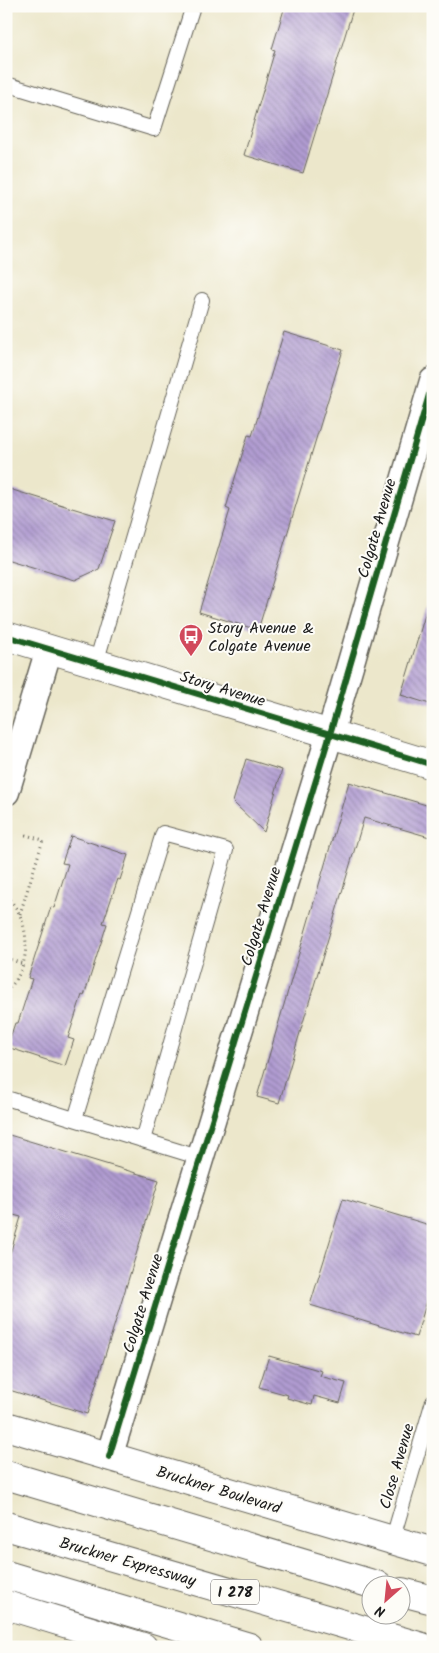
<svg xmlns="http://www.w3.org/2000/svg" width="439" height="1653" font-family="Kalam,sans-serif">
	<defs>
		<pattern id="building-back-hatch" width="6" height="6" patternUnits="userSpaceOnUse" patternTransform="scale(1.25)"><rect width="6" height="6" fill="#b09bd1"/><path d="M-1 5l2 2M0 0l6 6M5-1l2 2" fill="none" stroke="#8e7ea9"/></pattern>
	</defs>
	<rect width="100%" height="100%" fill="#fdfcf7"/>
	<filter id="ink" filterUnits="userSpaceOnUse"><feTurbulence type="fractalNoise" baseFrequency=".02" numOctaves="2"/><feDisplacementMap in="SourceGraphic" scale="10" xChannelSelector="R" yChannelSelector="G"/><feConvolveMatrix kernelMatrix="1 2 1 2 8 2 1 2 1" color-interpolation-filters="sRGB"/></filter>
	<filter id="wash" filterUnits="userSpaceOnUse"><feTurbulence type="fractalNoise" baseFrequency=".0096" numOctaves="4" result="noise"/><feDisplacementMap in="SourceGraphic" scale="20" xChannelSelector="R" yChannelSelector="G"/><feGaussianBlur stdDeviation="1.12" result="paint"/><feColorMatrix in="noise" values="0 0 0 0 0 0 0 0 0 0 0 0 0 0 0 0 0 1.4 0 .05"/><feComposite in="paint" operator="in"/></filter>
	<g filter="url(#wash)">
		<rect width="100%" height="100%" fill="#ece7cb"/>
		<g id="blocks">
			<path fill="url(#building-back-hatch)" d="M285,6H354L303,173L244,155L275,50L272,49Z
				M284,332L343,350L258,630L199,612L230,510L226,508L248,435L252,436Z
				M6,488L115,521L99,569L75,580L6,559Z
				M428,605L433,606V705L401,695Z
				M246,759L282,770L264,832L233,802Z
				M349,782L433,807V838L364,818L279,1103L257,1097Z
				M71,836L128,855L120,880L118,879L103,923L107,924L84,996L82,995L68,1038L74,1040L65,1066L7,1047L15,1023H18L32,979L28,978L51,907L54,908L68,864L62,863Z
				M6,1134L159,1180L87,1414L6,1389V1267L21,1217L6,1213Z
				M343,1199L433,1226V1281L416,1337L310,1305Z
				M269,1356L322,1371L320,1376L346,1383L340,1403L314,1396L312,1405L287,1398L288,1395L259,1387Z"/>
		</g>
	</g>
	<g filter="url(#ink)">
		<use href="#blocks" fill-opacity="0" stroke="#656359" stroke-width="1"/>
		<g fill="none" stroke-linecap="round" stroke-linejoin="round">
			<defs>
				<path id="service" d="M6,84L154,129L193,6
					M96,663L202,300
					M6,1098L201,1158
					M75,1119L163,833L226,850L143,1140
					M392,1541L433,1401"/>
				<path id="minor" d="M6,792L49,649
					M109,1457L330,734L433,381"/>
				<path id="tertiary" d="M6,636L433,765"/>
				<path id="secondary" d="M6,1426L433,1552
					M6,1605L143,1647"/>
				<path id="motorway" d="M6,1475L379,1586
					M6,1526L422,1647
					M6,1575L249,1647
					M402,1592L433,1600"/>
			</defs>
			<use href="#service" stroke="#656359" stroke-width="16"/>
			<use href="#minor" stroke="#656359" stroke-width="29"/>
			<use href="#tertiary" stroke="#656359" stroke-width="30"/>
			<use href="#secondary" stroke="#656359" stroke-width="30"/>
			<use href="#motorway" stroke="#656359" stroke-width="30"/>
			<path stroke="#656359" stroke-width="3" stroke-dasharray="1 4" stroke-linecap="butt" d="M6,896C32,919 33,968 6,991
				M20,914L43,840L22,834
				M6,958L23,964"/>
			<use href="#service" stroke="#fff" stroke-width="14"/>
			<use href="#minor" stroke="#fff" stroke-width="26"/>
			<use href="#tertiary" stroke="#fff" stroke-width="28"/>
			<use href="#secondary" stroke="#fff" stroke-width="28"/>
			<use href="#motorway" stroke="#fff" stroke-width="28"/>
			<defs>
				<path id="cycleway" d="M6,636L433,765
					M109,1457L330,734L433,381"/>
			</defs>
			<use href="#cycleway" stroke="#fdfcf7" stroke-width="9"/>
			<use href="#cycleway" stroke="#1b5e20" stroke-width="6"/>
		</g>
	</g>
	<defs>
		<symbol id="bus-pin" viewBox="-11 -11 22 30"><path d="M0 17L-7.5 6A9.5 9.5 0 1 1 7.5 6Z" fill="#d1495b" stroke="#fdfcf7"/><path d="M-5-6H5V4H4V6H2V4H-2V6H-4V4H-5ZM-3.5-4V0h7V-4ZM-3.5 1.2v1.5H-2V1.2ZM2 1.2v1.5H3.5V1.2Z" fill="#fff"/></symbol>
	</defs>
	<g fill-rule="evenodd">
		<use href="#bus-pin" x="177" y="622" width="28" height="38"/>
	</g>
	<g text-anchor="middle" stroke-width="4" stroke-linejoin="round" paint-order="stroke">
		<rect fill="#fdfcf7" stroke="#605f5e" stroke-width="1" x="211" y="1579.5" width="48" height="25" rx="4"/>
		<g font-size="15" font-weight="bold" fill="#1c1c1c">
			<text x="235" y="1597">I 278</text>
		</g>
		<g font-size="16" fill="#1c1c1c" stroke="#fdfcf7">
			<text transform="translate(376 528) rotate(-74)" y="6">Colgate Avenue</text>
			<text transform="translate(223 688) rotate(17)" y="6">Story Avenue</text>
			<text transform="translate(260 916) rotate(-73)" y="6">Colgate Avenue</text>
			<text transform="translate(142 1303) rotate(-73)" y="6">Colgate Avenue</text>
			<text transform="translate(396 1466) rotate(-74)" y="6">Close Avenue</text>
			<text transform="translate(219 1489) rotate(17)" y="6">Bruckner Boulevard</text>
			<text transform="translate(128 1561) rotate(16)" y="6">Bruckner Expressway</text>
		</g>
		<g font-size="16" fill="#1c1c1c" stroke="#fdfcf7" text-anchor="start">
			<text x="208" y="633">Story Avenue &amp;<tspan x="208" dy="18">Colgate Avenue</tspan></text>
		</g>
	</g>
	<rect width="439" height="1653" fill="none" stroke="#fdfcf7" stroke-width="25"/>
	<g transform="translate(386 1600) rotate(207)"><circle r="24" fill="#fdfcf7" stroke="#a3a29f"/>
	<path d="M0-4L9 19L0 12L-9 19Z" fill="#d1495b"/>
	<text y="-8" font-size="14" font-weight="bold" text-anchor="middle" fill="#1c1c1c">N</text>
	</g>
</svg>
